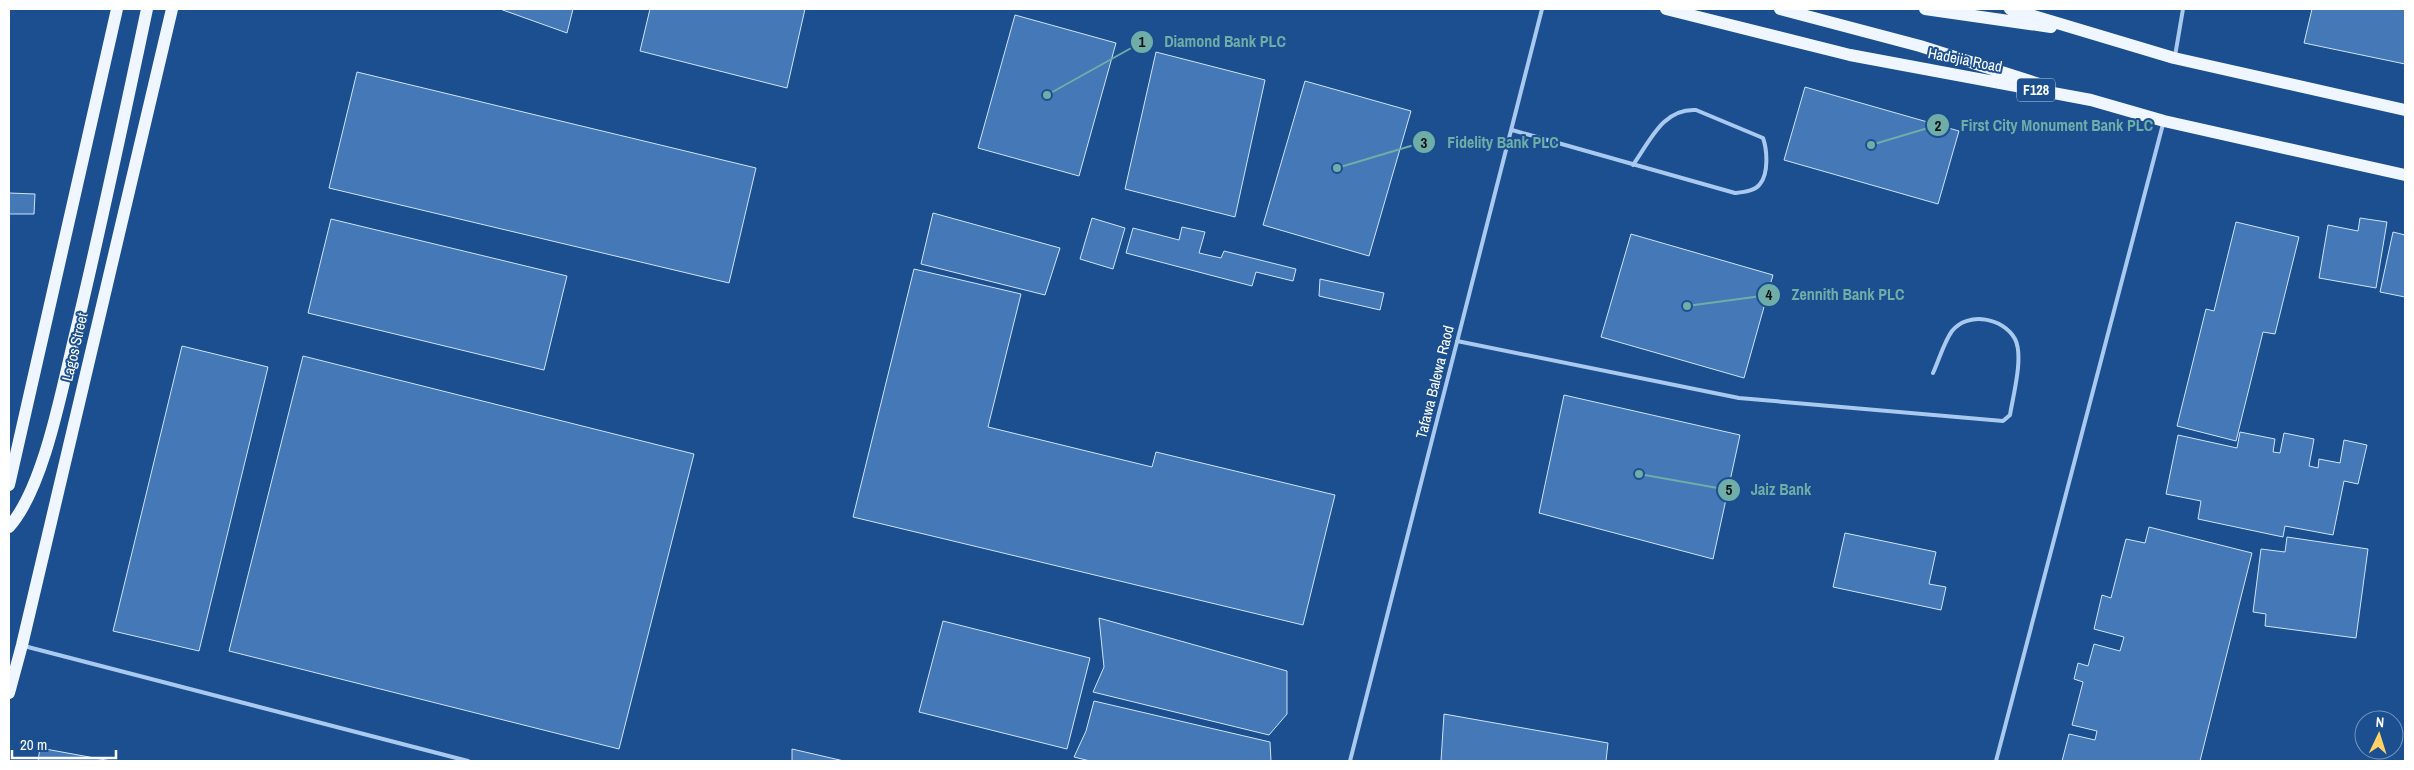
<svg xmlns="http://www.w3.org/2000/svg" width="2414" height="770" font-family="'Archivo Narrow',sans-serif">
	<rect width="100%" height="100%" fill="#1b4f8f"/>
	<path fill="#4478b7" stroke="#cfe3fa" d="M500,9H573L567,33Z
		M650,9H805L787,88L640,51Z
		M2312,9H2405V64L2304,43Z
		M1015,15L1116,43L1079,176L978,148Z
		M1156,52L1265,80L1235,217L1125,189Z
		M357,72L756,168L729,283L329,188Z
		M1305,81L1411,111L1369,256L1263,225Z
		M1805,87L1959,131L1938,204L1784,160Z
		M9,193L35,194L34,214H9Z
		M933,213L1060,248L1045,295L921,264Z
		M1092,218L1125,228L1113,269L1080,259Z
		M2360,218L2387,222L2376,288L2319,278L2328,225L2358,231Z
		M331,219L567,276L544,370L308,313Z
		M2236,222L2299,237L2275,334L2263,332L2236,441L2177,426L2206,309L2214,311Z
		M1182,227L1205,232L1199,253L1221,258L1224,251L1296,269L1293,281L1256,272L1252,286L1126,253L1133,228L1179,240Z
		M2393,232L2405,235V297L2380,292Z
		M1631,234L1773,275L1744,378L1601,337Z
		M914,269L1021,294L988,427L1152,467L1156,452L1335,495L1303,625L853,517Z
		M1320,279L1384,293L1380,310L1319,296Z
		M182,346L268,367L199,651L113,631Z
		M303,356L694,454L619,749L229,651Z
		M1564,395L1740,435L1713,559L1539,513Z
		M2240,432L2275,439L2273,452L2280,453L2284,433L2314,439L2309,466L2318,468L2319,459L2340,463L2344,440L2367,445L2358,484L2344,481L2333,535L2285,526L2283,537L2198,519L2201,501L2166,494L2178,435L2237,448Z
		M2149,527L2252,553L2200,761H2062L2069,734L2095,740L2097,731L2072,725L2083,682L2074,679L2078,663L2088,666L2094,644L2120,651L2124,637L2094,629L2102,595L2111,598L2126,539L2145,543Z
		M1845,533L1936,552L1929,584L1946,587L1941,610L1833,587Z
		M2287,537L2368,549L2356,638L2265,626L2266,614L2253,612L2261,549L2285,552Z
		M1099,618L1287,671V714L1269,735L1093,692L1104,667Z
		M943,621L1090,658L1067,749L919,712Z
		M1094,701L1270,742L1271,761H1090L1074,757L1086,731Z
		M1444,714L1608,743L1606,761H1441Z
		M40,748L111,761H38Z
		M792,749L844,761H792Z"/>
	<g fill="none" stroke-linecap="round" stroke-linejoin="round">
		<path stroke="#a9c9ee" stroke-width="4" d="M2175,56L2183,9
			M1512,130L1735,193C1744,192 1755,191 1760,184C1769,173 1767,149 1763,138L1696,110C1663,108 1650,141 1633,165
			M1457,341L1739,398L2003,421L2010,415C2013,396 2024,356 2015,339C2004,318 1968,311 1952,331C1944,342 1939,360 1933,373
			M24,646L468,761
			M1350,761L1542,9
			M1996,761L2163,124"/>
		<path stroke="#f0f6ff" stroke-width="12" d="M1666,9L1850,55L2091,100L2164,121L2405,175
			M1780,9L1920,46L2039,84
			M1925,9L2051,27
			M2010,9L2174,58L2405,110
			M9,485L117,9
			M9,527C44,488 62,388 75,335C101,227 124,118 147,9
			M9,693L22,645L172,9"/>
	</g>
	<g text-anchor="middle" stroke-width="4" stroke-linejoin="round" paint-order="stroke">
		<rect fill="#1b4f8f" stroke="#bbcadd" stroke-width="1" x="2017" y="78.5" width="38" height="23" rx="4"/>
		<g font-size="14" font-weight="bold" fill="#fff">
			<text x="2036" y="95">F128</text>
		</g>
		<g font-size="15" fill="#fff" stroke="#1b4f8f">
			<text transform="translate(1965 60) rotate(11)" y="5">Hadejia Road</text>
			<text transform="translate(75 347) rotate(-77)" y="5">Lagos Street</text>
			<text transform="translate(1435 382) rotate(-76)" y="5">Tafawa Balewa Raod</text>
		</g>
	</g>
	<path fill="none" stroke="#6fada8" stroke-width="2" d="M1047 95L1142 42M1871 145L1938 125M1337 168L1424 142M1687 306L1769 295M1639 474L1729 490"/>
	<g fill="#6fada8" stroke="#1b4f8f" stroke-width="2">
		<circle cx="1047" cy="95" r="5"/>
		<circle cx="1871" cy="145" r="5"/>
		<circle cx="1337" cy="168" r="5"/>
		<circle cx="1687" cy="306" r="5"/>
		<circle cx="1639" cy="474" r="5"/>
		<circle cx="1142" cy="42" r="12"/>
		<circle cx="1938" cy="125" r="12"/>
		<circle cx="1424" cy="142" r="12"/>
		<circle cx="1769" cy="295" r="12"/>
		<circle cx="1729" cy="490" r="12"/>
	</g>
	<g font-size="15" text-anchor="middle" font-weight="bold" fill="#111">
		<text x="1142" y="47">1</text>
		<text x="1938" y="131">2</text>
		<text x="1424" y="148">3</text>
		<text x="1769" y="300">4</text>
		<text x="1729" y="495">5</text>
	</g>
	<g font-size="16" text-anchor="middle" font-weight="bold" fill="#6fada8" stroke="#1b4f8f" stroke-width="4" stroke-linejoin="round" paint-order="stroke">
		<text x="1225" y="47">Diamond Bank PLC</text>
		<text x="2057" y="131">First City Monument Bank PLC</text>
		<text x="1503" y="148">Fidelity Bank PLC</text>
		<text x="1848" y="300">Zennith Bank PLC</text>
		<text x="1781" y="495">Jaiz Bank</text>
	</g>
	<rect width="2414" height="770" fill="none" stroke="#ffffff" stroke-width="20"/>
	<g transform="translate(2379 735) rotate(4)"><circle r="24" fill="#1b4f8f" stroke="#7695bc"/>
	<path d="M0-4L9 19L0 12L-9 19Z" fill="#ffd166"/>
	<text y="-8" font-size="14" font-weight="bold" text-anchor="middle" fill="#ffffff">N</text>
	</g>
	<path d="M12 750v8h104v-8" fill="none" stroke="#ffffff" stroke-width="2.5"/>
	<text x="20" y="750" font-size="15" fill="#ffffff" stroke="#1b4f8f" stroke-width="4" paint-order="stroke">20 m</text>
</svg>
